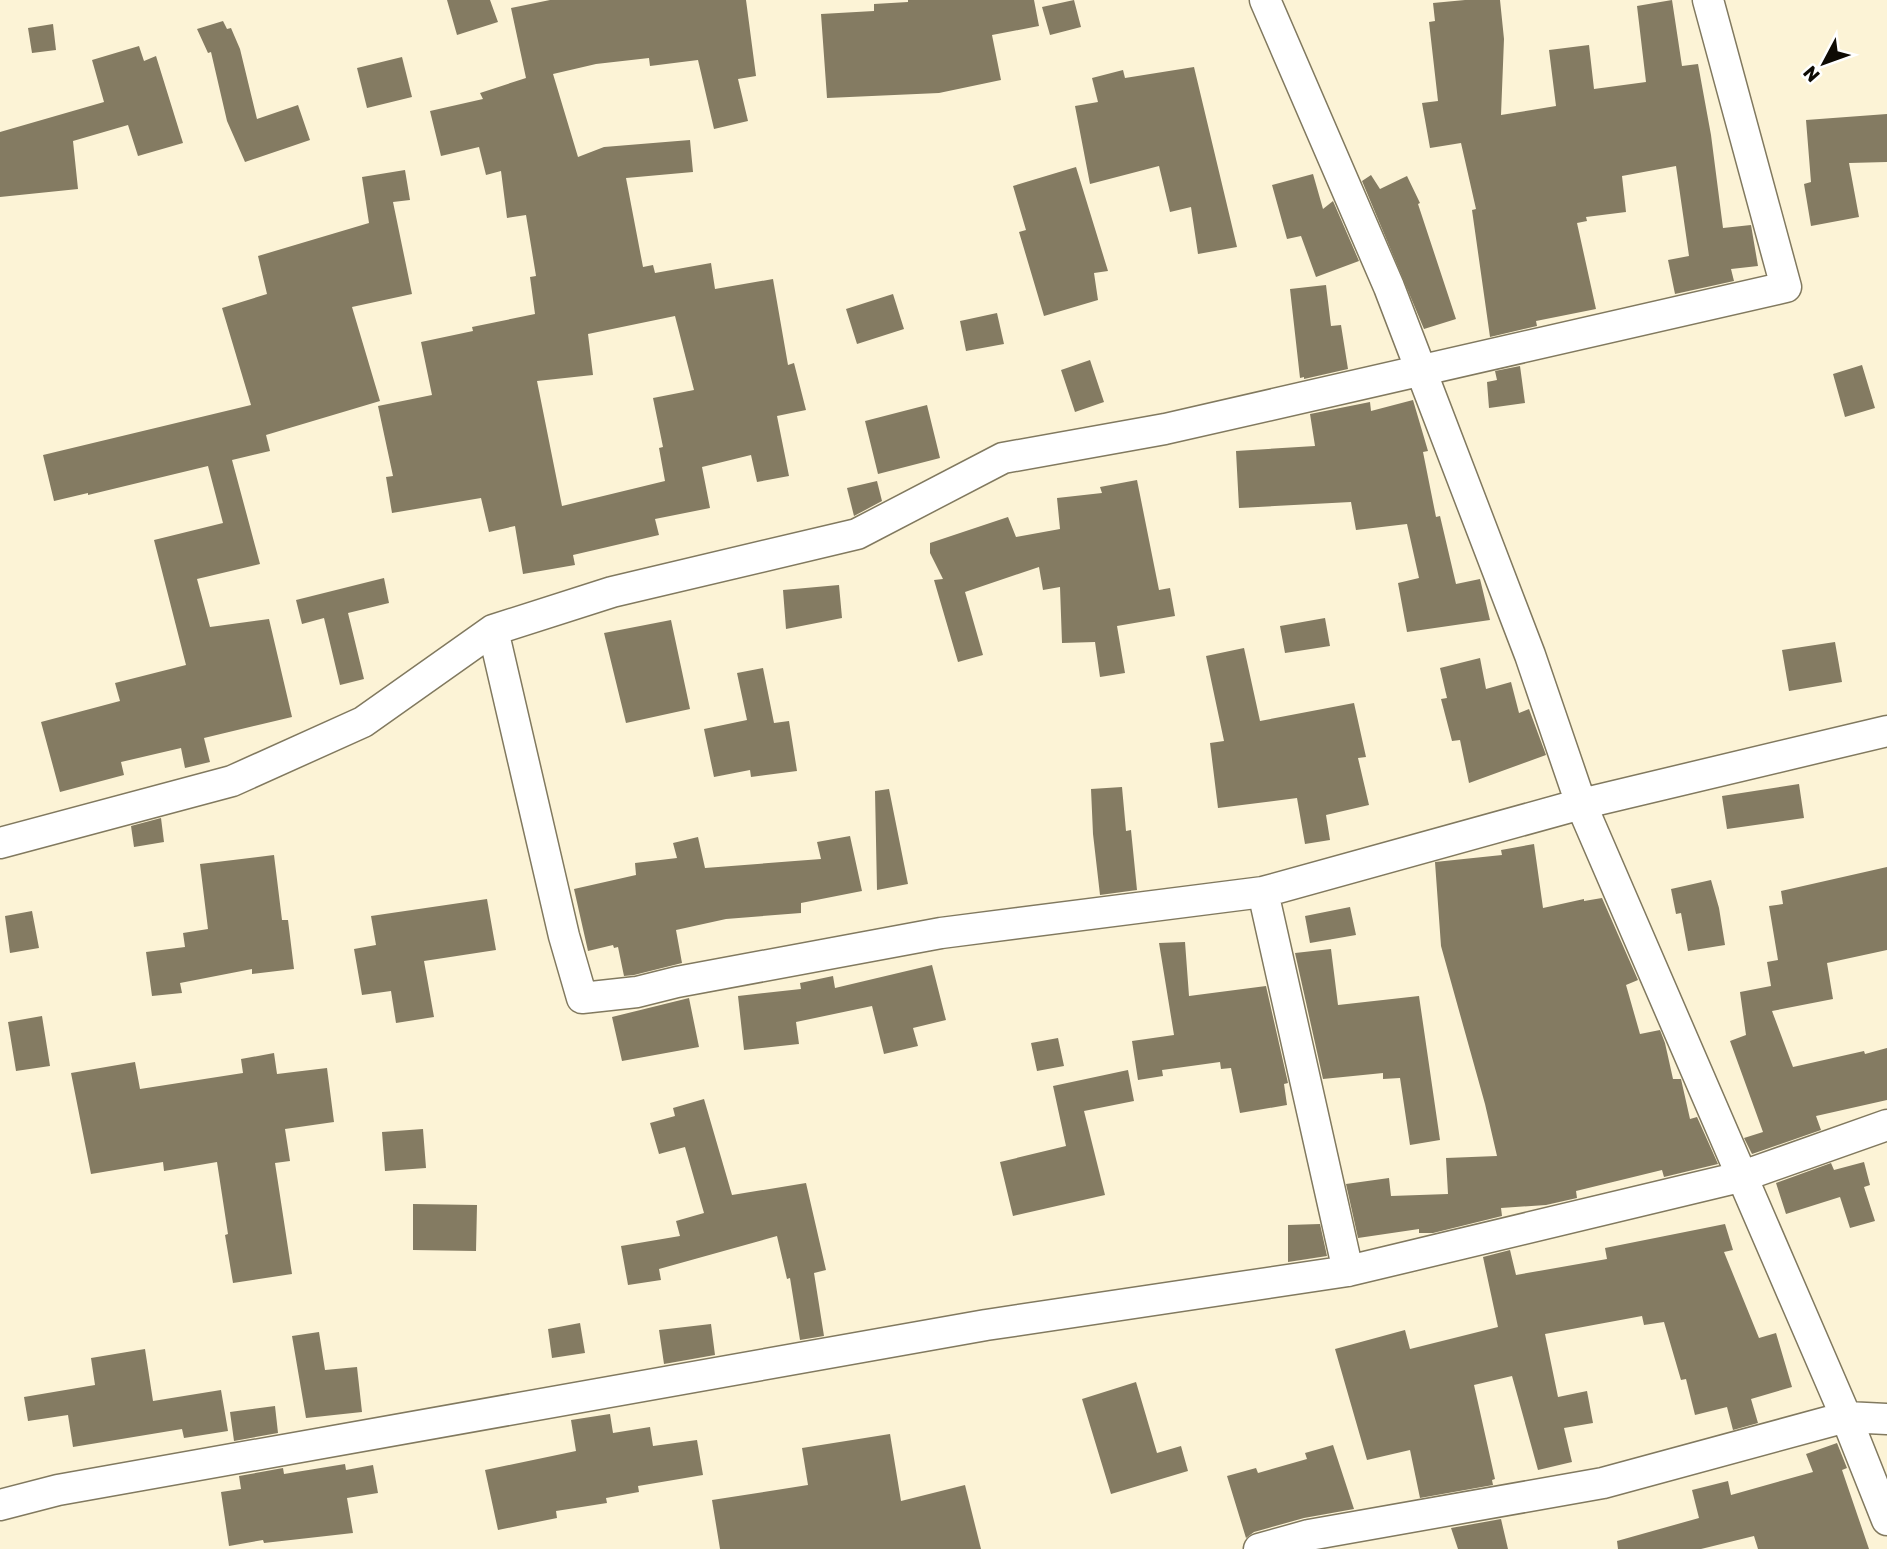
<svg xmlns="http://www.w3.org/2000/svg" width="1887" height="1549" font-family="Rubik,sans-serif">
	<rect width="100%" height="100%" fill="#fcf3d6"/>
	<path fill="#847b62" fill-rule="evenodd" d="M447,0H490L498,22L457,35Z
		M550,0H746L756,76L738,79L748,121L714,129L698,60L650,66L649,58L596,64L553,74L578,157L604,147L690,140L693,172L626,178L643,267L653,265L655,273L711,263L715,289L773,279L788,365L794,363L806,410L777,416L789,476L757,482L751,455L702,467L710,508L655,519L659,535L573,555L575,565L523,574L515,526L489,532L481,498L392,513L386,477L393,476L378,406L432,395L421,342L473,331L472,327L535,314L530,277L536,276L526,215L507,218L501,171L486,175L479,147L441,156L430,111L483,99L480,93L526,78L511,8ZM675,316L694,390L653,398L663,447L659,448L665,481L562,506L537,381L593,375L588,334Z
		M908,0H1034L1039,26L992,35L1001,80L939,93L827,98L821,14L874,11V4L908,2Z
		M1074,0L1081,27L1050,35L1042,7Z
		M1465,0H1500L1504,39L1501,115L1556,106L1549,50L1589,45L1594,89L1646,82L1637,6L1672,0L1682,66L1698,64L1711,135L1723,228L1751,225L1758,266L1731,269L1734,281L1675,294L1668,260L1689,256L1676,166L1622,176L1626,212L1586,217L1587,221L1577,223L1596,309L1536,321L1537,326L1490,337L1472,210L1476,209L1461,143L1430,148L1422,103L1438,101L1429,22L1435,21L1433,3Z
		M223,21L227,29L231,28L240,49L257,119L298,105L310,140L245,162L227,121L211,52L208,53L197,29Z
		M53,24L56,50L32,53L28,28Z
		M139,46L144,61L156,56L183,143L138,156L128,125L73,141L78,189L0,197V132L104,102L92,60Z
		M402,57L412,97L367,108L357,68Z
		M1194,67L1237,247L1198,254L1191,207L1170,212L1159,166L1090,184L1075,106L1098,102L1092,78L1123,70L1125,78Z
		M1887,114V162L1849,163L1859,217L1811,226L1804,184L1811,182L1806,120Z
		M1076,167L1108,271L1094,273L1098,300L1044,316L1019,232L1026,230L1013,186Z
		M405,170L410,200L393,202L412,294L352,307L380,401L266,435L270,451L232,460L260,564L197,579L210,627L269,619L292,717L204,738L210,762L185,768L181,748L121,762L124,775L60,792L41,722L120,701L115,683L186,665L154,540L223,523L208,466L88,495V493L54,501L43,455L251,405L222,308L267,294L258,256L369,223L362,177Z
		M1313,174L1323,209L1333,201L1359,261L1316,277L1301,236L1287,239L1272,185Z
		M1371,175L1380,189L1407,176L1420,203L1418,204L1456,319L1424,329L1362,181Z
		M1326,285L1331,326L1341,325L1348,369L1304,379V377L1300,378L1290,289Z
		M893,294L904,329L857,344L846,309Z
		M997,313L1004,344L966,351L960,321Z
		M1090,360L1104,402L1075,412L1061,370Z
		M1862,365L1875,408L1845,417L1833,374Z
		M1520,366L1525,403L1489,408L1487,382L1497,380L1495,371Z
		M1413,400L1428,451L1423,452L1436,517L1440,516L1456,584L1480,579L1490,620L1407,632L1398,583L1419,578L1407,524L1356,530L1351,502L1239,508L1236,451L1315,446L1310,414L1370,402L1371,411Z
		M927,405L940,458L878,474L865,421Z
		M1137,480L1159,590L1170,588L1175,616L1117,626L1125,673L1100,677L1095,642L1062,643L1060,587L1043,590L1039,567L965,592L983,655L958,662L934,580L943,579L930,553V543L1008,517L1016,537L1060,529L1057,498L1102,493L1100,487Z
		M877,481L882,501L854,516L847,488Z
		M384,578L389,603L348,613L364,679L340,685L324,618L302,624L296,600Z
		M839,585L842,618L786,629L783,590Z
		M1325,618L1330,646L1285,653L1280,626Z
		M671,620L690,709L626,723L604,633Z
		M1835,642L1842,682L1789,691L1782,650Z
		M1244,648L1260,721L1354,703L1366,757L1358,758L1369,805L1326,815L1330,840L1305,844L1297,798L1218,808L1210,743L1224,741L1206,656Z
		M1480,658L1486,689L1511,682L1519,713L1529,709L1546,755L1469,783L1460,740L1452,741L1441,699L1447,698L1440,668Z
		M763,668L774,723L789,721L797,771L751,777L750,770L714,777L704,729L747,720L737,673Z
		M1799,784L1804,818L1727,829L1722,796Z
		M1122,787L1126,831L1131,830L1137,890L1100,895L1093,834L1091,789Z
		M889,789L908,884L877,890L875,791Z
		M161,818L164,842L134,847L131,826Z
		M850,836L862,891L801,903V913L726,919L676,930L682,963L634,975L624,976L618,947L614,948L613,945L588,951L574,889L636,875L635,863L677,858L673,843L698,837L705,868L821,859L817,842Z
		M1534,844L1543,908L1584,899V901L1602,898L1638,980L1626,985L1640,1034L1660,1030L1665,1043L1673,1079H1681L1690,1119L1697,1117L1718,1164L1664,1177L1662,1170L1576,1191L1577,1198L1546,1205L1501,1208L1502,1216L1433,1233H1419V1229L1358,1238L1346,1184L1389,1178L1391,1196L1448,1194L1446,1158L1497,1156L1485,1104L1441,946L1435,862L1502,855L1501,850Z
		M274,855L282,920H288L294,969L252,974V969L180,983L182,993L152,996L146,952L185,947L183,933L208,929L200,864Z
		M1887,867V950L1827,963L1833,999L1772,1011L1793,1067L1864,1051L1865,1054L1887,1048V1100L1816,1116L1821,1130L1752,1154L1744,1138L1763,1132L1730,1041L1746,1035L1740,992L1771,986L1767,962L1778,960L1769,906L1783,904L1781,891Z
		M1711,880L1719,908L1725,945L1688,951L1681,913L1676,914L1671,889Z
		M487,899L496,950L424,961L434,1017L396,1023L391,991L362,995L354,949L376,945L371,916Z
		M1350,907L1356,935L1310,943L1305,916Z
		M32,911L39,948L10,953L5,916Z
		M1185,942L1189,996L1266,986L1288,1083L1284,1084L1287,1105L1240,1113L1231,1068L1221,1069L1220,1062L1162,1070L1163,1076L1138,1080L1132,1041L1174,1035L1159,943Z
		M1331,949L1338,1005L1419,996L1440,1140L1410,1145L1400,1078L1383,1079V1073L1323,1079L1295,953Z
		M932,965L946,1020L913,1028L918,1046L884,1054L872,1006L796,1022L799,1044L744,1050L738,996L801,989L800,983L833,976L835,988Z
		M689,998L699,1047L622,1061L612,1017Z
		M42,1016L50,1066L16,1071L8,1022Z
		M1058,1038L1064,1066L1037,1071L1031,1043Z
		M274,1053L277,1074L327,1068L334,1122L285,1129L290,1161L275,1163L292,1274L233,1283L225,1235L228,1234L217,1162L164,1171L163,1162L91,1174L71,1073L135,1062L140,1089L243,1073L241,1059Z
		M1128,1070L1134,1101L1084,1111L1105,1195L1013,1216L1000,1162L1066,1146L1053,1086Z
		M704,1099L732,1195L806,1183L826,1270L814,1273L824,1336L800,1340L790,1278L787,1279L777,1236L659,1269L661,1280L628,1285L621,1246L680,1236L676,1221L704,1213L685,1147L659,1154L650,1123L675,1116L673,1108Z
		M423,1129L426,1168L385,1171L382,1132Z
		M1864,1162L1870,1185L1864,1187L1875,1221L1850,1228L1840,1197L1786,1214L1776,1183L1831,1163L1834,1170Z
		M413,1204L477,1205L476,1251L413,1250Z
		M1320,1224L1327,1256L1288,1262V1225Z
		M1725,1224L1733,1250L1724,1252L1759,1338L1776,1333L1792,1387L1751,1399L1758,1423L1733,1430L1727,1407L1695,1415L1686,1379L1681,1380L1664,1322L1644,1325L1642,1316L1545,1334L1558,1397L1587,1391L1593,1423L1564,1428L1572,1462L1538,1470L1512,1376L1474,1385L1495,1479L1492,1480L1493,1485L1420,1498L1410,1450L1367,1460L1335,1349L1405,1330L1410,1349L1498,1327L1483,1257L1510,1250L1516,1275L1607,1259L1605,1248Z
		M580,1323L585,1353L552,1358L548,1329Z
		M711,1324L715,1355L664,1364L659,1330Z
		M319,1332L325,1370L357,1367L362,1412L306,1418L292,1336Z
		M145,1349L153,1401L221,1390L228,1431L184,1438L182,1429L73,1447L68,1415L28,1421L24,1397L95,1385L91,1358Z
		M1136,1382L1157,1453L1181,1446L1188,1471L1111,1494L1082,1399Z
		M275,1406L278,1433L234,1441L230,1412Z
		M610,1414L613,1433L650,1427L653,1446L697,1440L703,1475L638,1486L639,1492L606,1498L607,1503L556,1511L557,1518L498,1530L485,1470L576,1451L571,1420Z
		M890,1434L901,1501L965,1485L981,1549H720L712,1500L808,1485L802,1448Z
		M1837,1443L1847,1468L1842,1470L1869,1549H1758L1754,1536L1701,1549H1618L1617,1541L1699,1518L1692,1490L1728,1481L1731,1495L1813,1472L1806,1454Z
		M1333,1445L1354,1509L1304,1518L1254,1532L1246,1538L1227,1476L1256,1468L1258,1473L1307,1459L1305,1453Z
		M345,1464L346,1470L373,1465L378,1493L347,1498L353,1533L264,1543L263,1540L229,1546L221,1492L241,1489L239,1476L283,1468L284,1474Z
		M1501,1519L1508,1549H1458L1451,1528Z"/>
	<g fill="none" stroke-linecap="round" stroke-linejoin="round">
		<defs>
			<path id="street" d="M1265,0L1389,287L1530,655L1581,804L1846,1417L1887,1520
				M493,630L564,936L582,998L637,992L677,982L941,933L1263,892L1581,804L1887,731
				M0,843L232,781L363,722L493,630L612,592L857,534L1003,458L1165,429L1786,287L1708,0
				M1263,892L1348,1271
				M0,1505L58,1490L986,1325L1348,1271L1740,1177L1887,1125
				M1259,1549L1309,1535L1603,1483L1846,1417L1887,1419"/>
		</defs>
		<use href="#street" stroke="#81795f" stroke-width="33"/>
		<use href="#street" stroke="#fff" stroke-width="30"/>
	</g>
	<g transform="translate(1824 63) rotate(229)" stroke="#ffffff" stroke-width="5" paint-order="stroke">
	<path d="M0-5L12 26L0 18L-12 26Z" fill="#0e0b04"/>
	<text y="-10" font-size="19" font-weight="bold" text-anchor="middle" fill="#0e0b04">N</text>
	</g>
</svg>
